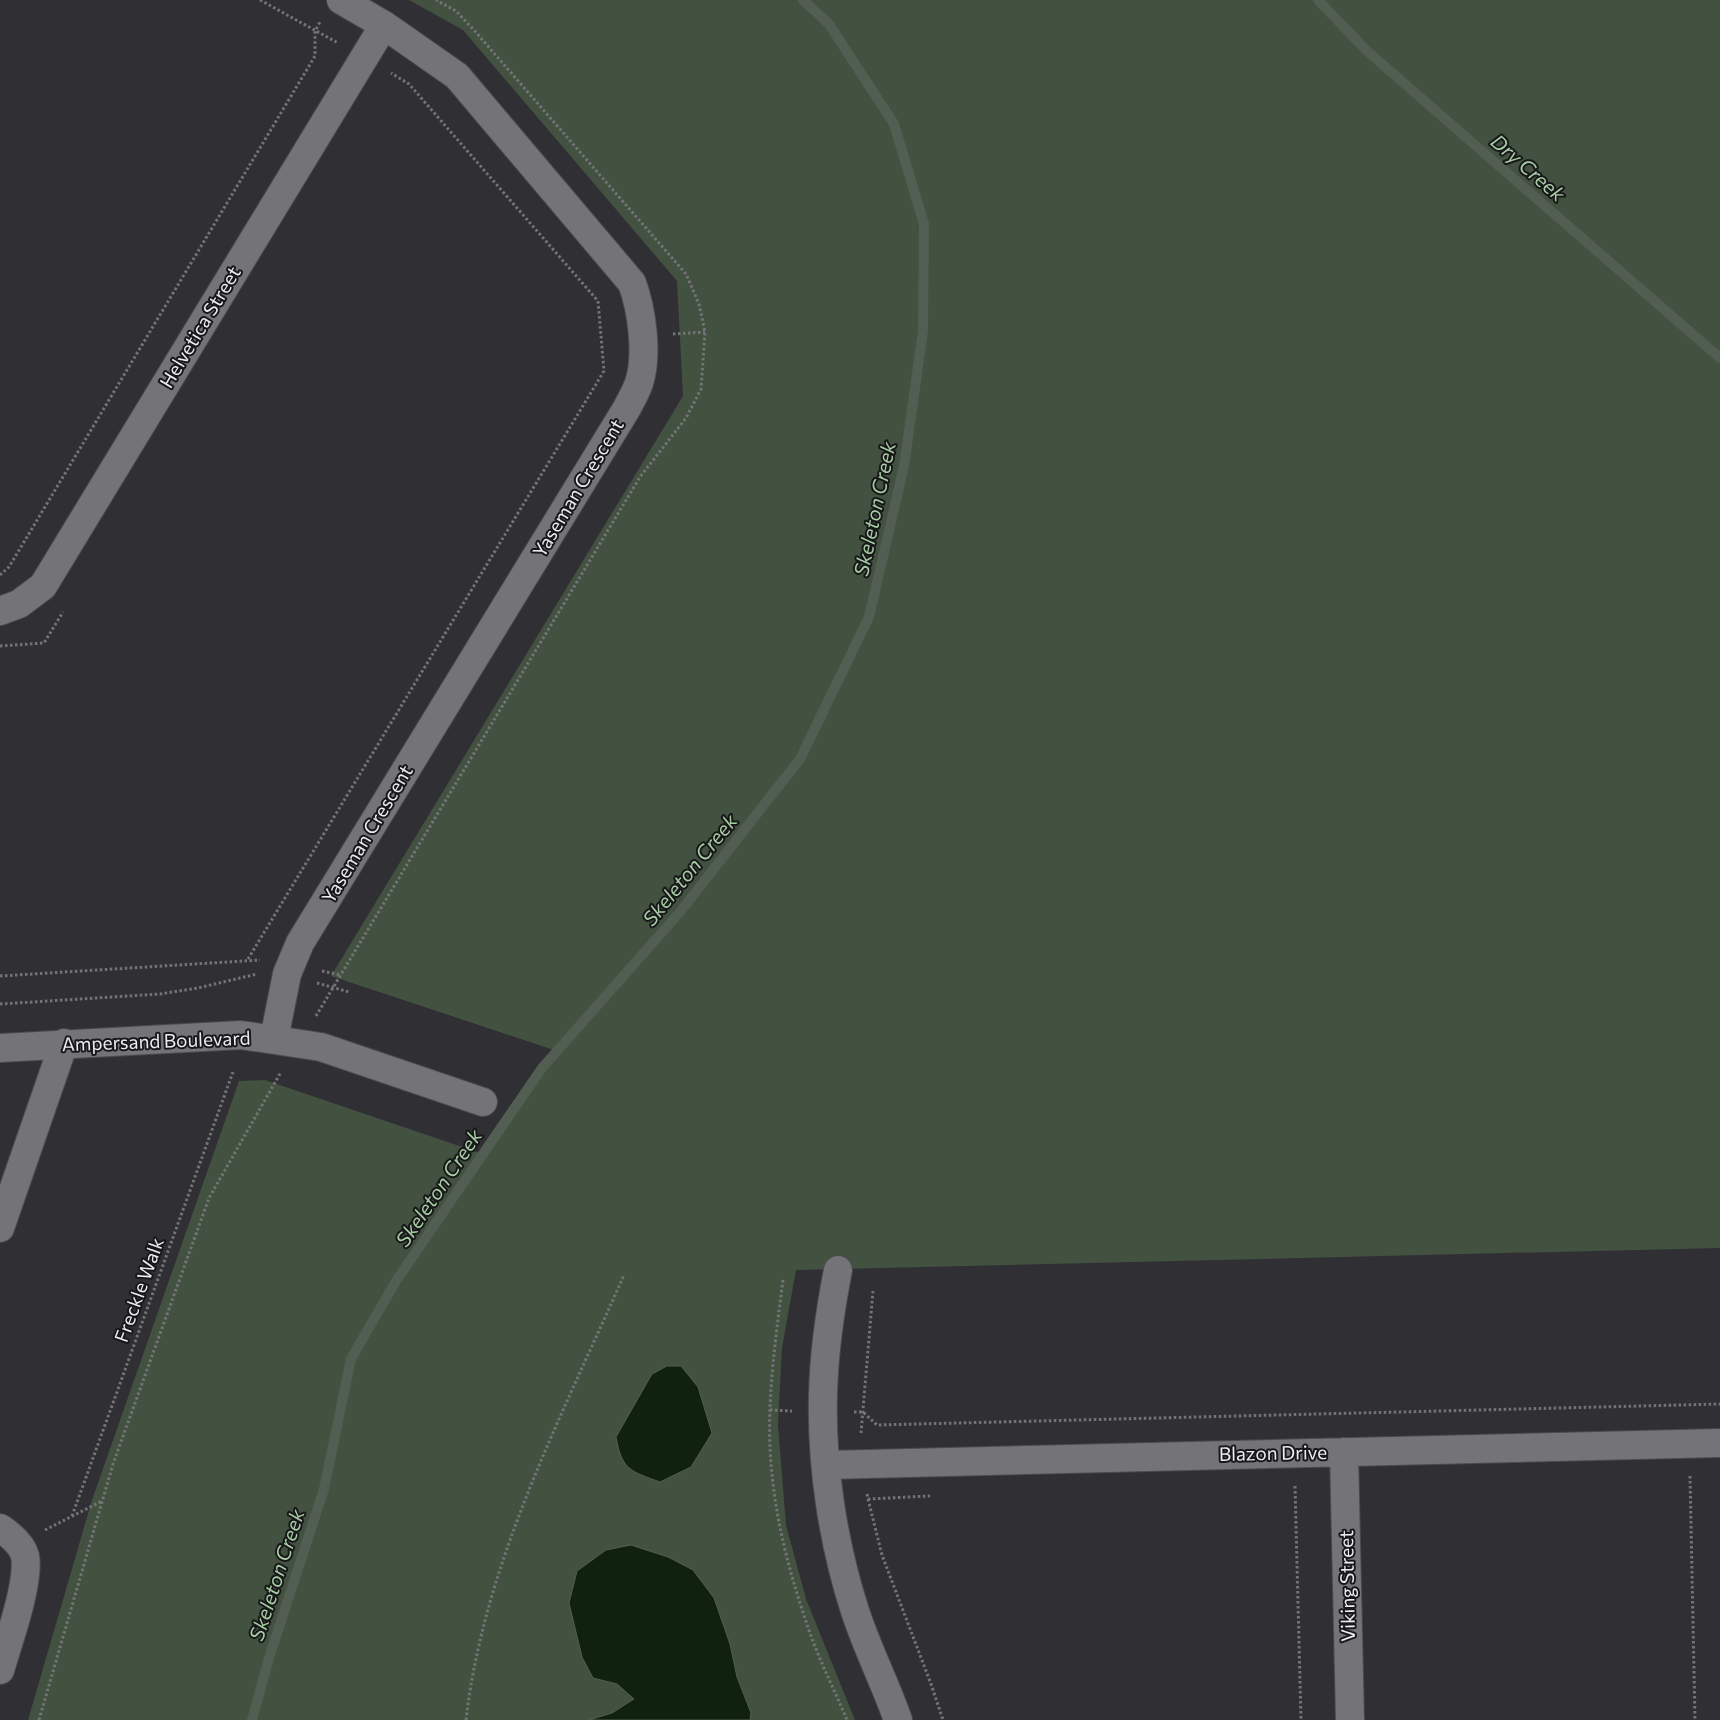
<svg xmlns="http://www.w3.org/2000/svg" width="1720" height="1720" font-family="Commissioner,sans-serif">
	<rect width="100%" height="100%" fill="#302f34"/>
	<path fill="#425140" d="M409,0H1720V1248L796,1270L782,1348L778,1425L786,1525L806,1599L855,1720H28L92,1500L239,1081L265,1080L483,1154L542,1068L557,1051L331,976L683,396L677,281L463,30Z"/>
	<path fill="#10210f" stroke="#525e52" d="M667,1366H681L698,1387L712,1433L691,1467L660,1482C630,1471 622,1470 616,1437L652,1374Z
		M631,1545L668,1557L693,1570L714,1598L730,1644L737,1677L751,1713L750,1720H589L612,1713L634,1699L617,1684L593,1678L582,1657L569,1603L577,1571L606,1550Z"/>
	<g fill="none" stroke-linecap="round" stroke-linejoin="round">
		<path stroke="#525e52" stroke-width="10" d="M1318,0L1367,51L1720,358
			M252,1720L269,1658L324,1489L351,1359L396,1281L542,1068L680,912L800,759L869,617L904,466L923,331L924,224L894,124L829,24L803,0"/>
		<defs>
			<path id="minor" d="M0,611L19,604L43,586L384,25
				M274,1039L287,974L300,943L627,408C631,400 636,392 639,383C648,355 642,310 632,283L457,76L384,25L341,0
				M0,1048L241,1035L321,1047L483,1102
				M0,1228L64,1043
				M838,1270C830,1311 824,1352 823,1394C821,1465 833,1543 855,1611C867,1648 885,1683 898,1720
				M1344,1452L1350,1720
				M827,1465L1720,1443
				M0,1528C9,1534 22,1544 25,1556C30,1582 8,1643 0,1670"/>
		</defs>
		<use href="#minor" stroke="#4b4b4e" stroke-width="30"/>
		<path stroke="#747477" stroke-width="3" stroke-dasharray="2.5 2.5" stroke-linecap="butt" d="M260,0L338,43
			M673,334L705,332
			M0,575L9,567L315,56V31L320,22
			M0,646L44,643L63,612
			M248,959L604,371L598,301L409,84L391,73
			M322,971L341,975
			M0,976L260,960
			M317,983L349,992
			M0,1004L160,994L198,988L257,974
			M316,1016L640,477L686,418L701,389L705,332L699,304L686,274L473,29L456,11L436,0
			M783,1280C775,1344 765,1410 772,1474C777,1527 792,1582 810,1633C820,1662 835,1691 847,1720
			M770,1410L792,1411
			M854,1412H863L877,1425L1720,1404
			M861,1433L873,1291
			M1690,1476L1695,1720
			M1295,1486L1301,1720
			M867,1494L868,1499L930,1496
			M868,1499L882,1555L931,1684L943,1720
			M72,1516L233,1072
			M45,1530L102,1501
			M39,1720L113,1464L209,1198L281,1072
			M466,1720C484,1563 561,1418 624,1275"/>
		<use href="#minor" stroke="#747377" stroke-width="28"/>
	</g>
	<g text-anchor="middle" stroke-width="4" stroke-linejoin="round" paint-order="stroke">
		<g font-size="19" fill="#ececee" stroke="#18181a">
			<text transform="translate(200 327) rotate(-59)" y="7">Helvetica Street</text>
			<text transform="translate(578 488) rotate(-59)" y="7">Yaseman Crescent</text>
			<text transform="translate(367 834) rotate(-59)" y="7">Yaseman Crescent</text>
			<text transform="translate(156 1041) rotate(-2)" y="7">Ampersand Boulevard</text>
			<text transform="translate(139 1290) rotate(-70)" y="7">Freckle Walk</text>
			<text transform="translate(1273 1453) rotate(-1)" y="7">Blazon Drive</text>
			<text transform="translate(1347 1586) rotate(-91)" y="7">Viking Street</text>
		</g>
		<g font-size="20" font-style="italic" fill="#a7cda3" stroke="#18181a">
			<text transform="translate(1528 168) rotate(41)" y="7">Dry Creek</text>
			<text transform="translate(875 509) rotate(-78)" y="7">Skeleton Creek</text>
			<text transform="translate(690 870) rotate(-51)" y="7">Skeleton Creek</text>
			<text transform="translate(439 1188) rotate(-56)" y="7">Skeleton Creek</text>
			<text transform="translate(277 1575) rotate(-72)" y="7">Skeleton Creek</text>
		</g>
	</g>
</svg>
